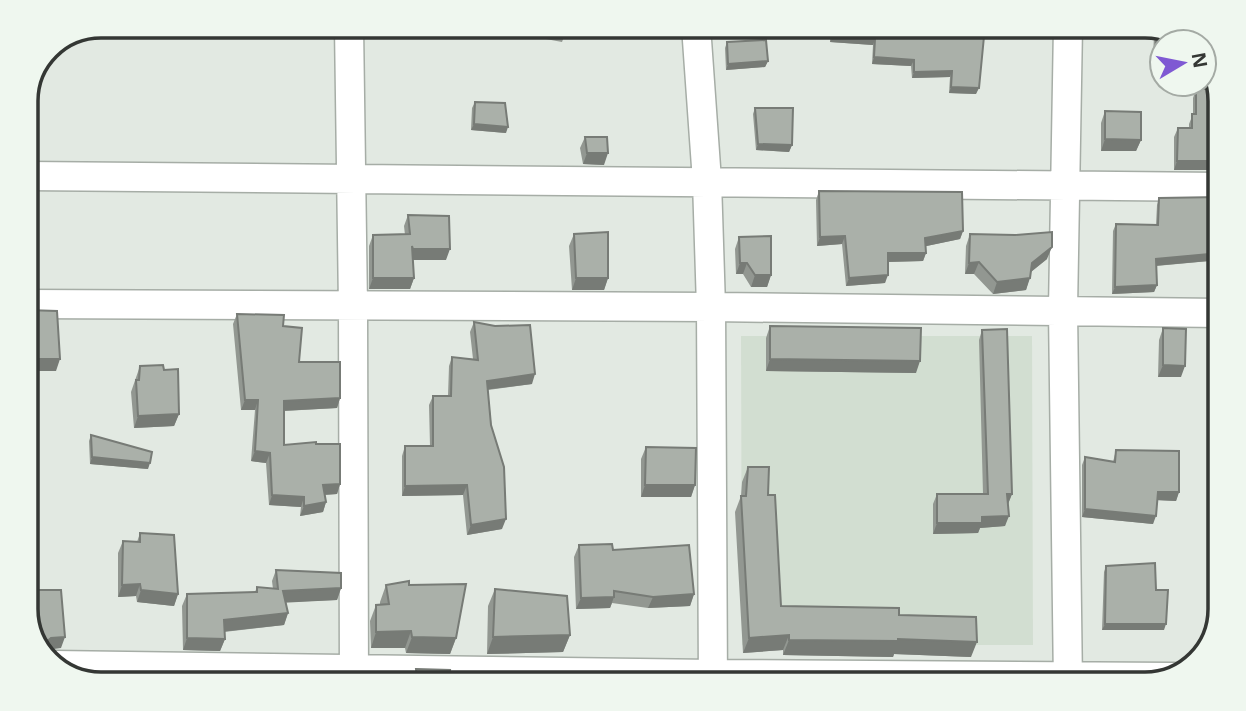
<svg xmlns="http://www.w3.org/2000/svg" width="1246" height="711" font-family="'Open Sans',sans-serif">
	<rect width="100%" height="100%" fill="#e2e9e2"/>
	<path fill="#d2ded1" d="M741,336H1032L1033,645H742Z"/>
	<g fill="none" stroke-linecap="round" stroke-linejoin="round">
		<defs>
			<path id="minor" d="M349,26L353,307L354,685
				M696,26L707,181L711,307L713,685
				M1068,26L1063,310L1068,685
				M26,176L1220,187
				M26,304L711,307L1220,313
				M54,665L713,674L1174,677"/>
		</defs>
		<use href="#minor" stroke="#a6ada6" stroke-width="31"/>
		<use href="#minor" stroke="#fff" stroke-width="28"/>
	</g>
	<path fill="#929791" d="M518,26H568L562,42L519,34Z
		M830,26H985L976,94L949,93L950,77L912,78L911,66L872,64L873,45L830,42Z
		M1130,26H1144L1182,36L1153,58L1154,35H1130Z
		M727,42L768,61L765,67L726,70L725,48Z
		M1196,89L1216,114H1220V166L1218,170H1174V137L1178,128H1189V124L1193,114V98Z
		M475,102L506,133L471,130L472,108Z
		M755,108L792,145L789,152L756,150L753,114Z
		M1105,111L1141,140L1136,151H1101V123Z
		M585,137L604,165L583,164L580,148Z
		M819,191L963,231L960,239L926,246V253L923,261L888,262L885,283L846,286L842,244L817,246L816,200Z
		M1220,197V260L1156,266L1157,285L1154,292L1112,294L1113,231L1116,224L1156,225L1157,205L1159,198Z
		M408,215L446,260H413L414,278L410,289H369V246L373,235H405L404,226Z
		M574,234L608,278L604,290H572L569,246Z
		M970,234L1047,259L1031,272L1026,290L993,294L974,274H965L966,246Z
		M739,237L771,275L767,287H751L743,274H736L735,249Z
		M237,314L283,326L299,362L340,398L337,408L284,411V445L316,444L340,484L337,494L325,495L326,502L323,512L300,516L301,507L269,505L266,463L251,461L255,410H241L233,324Z
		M474,322L532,384L488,390L502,529L467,535L463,495L402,496V456L405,446H430L429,405L433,396H448L449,366L452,357L473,359L470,332Z
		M770,326L916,373L766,371V338Z
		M1163,328L1181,377H1158L1159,340Z
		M982,330L1012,494L1008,504L1005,526L980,528L978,533L933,534V504L937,494H983L979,340Z
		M140,366L164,370L179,414L174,426L134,428L131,392Z
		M91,435L148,469L90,464L89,441Z
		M646,447L695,485L691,497H641V459Z
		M1116,450L1179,492L1176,501L1157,500L1153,524L1082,517V465L1085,457L1113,462Z
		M748,467L768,495L781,606L899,615L971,657L894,654L893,657L783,655V650L743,653L735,512L741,496L742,482Z
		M140,533L178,594L174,606L137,602L136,596L118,597V553L123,541L137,542Z
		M579,545L613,550L694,594L690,606L648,608L612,603L610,608L576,609L574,557Z
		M1106,566L1156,590L1164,630H1102L1104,572Z
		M276,570L341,588L337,600L286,602L288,613L284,625L224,632L225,639L220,651L183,650L182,606L187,594L255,592L257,587L273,589L272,581Z
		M386,585H409L456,638L450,654L406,653L405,648H371L370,621L376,605H380V602Z
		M495,589L570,635L563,652L487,654L488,606Z
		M416,669L457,685H376L378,678H413Z"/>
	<path fill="#777b76" d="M1133,29H1156L1154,35H1130Z
		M833,36L875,39L873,45L830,42Z
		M1156,52H1162V59L1153,58Z
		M874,57L914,60L911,66L872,64Z
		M768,61L765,67L726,70L728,64Z
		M952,71L950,77L912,78L914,72Z
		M951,87L979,88L976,94L949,93Z
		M474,124L508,127L506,133L471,130Z
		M1105,139L1141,140L1136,151H1101Z
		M758,144L792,145L789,152L756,150Z
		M587,153H608L604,165L583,164Z
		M1177,161H1220V166L1218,170H1174Z
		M963,231L960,239L922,247L925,238Z
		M845,236L842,244L817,246L820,237Z
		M1052,247L1047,259L1027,275L1032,263Z
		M413,249H450L446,260H409Z
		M888,253H926L923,261L885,262Z
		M1220,253V260L1153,266L1156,259Z
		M979,262L974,274H965L969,263Z
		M740,263H747L743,274H736Z
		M755,275H771L767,287H751Z
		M888,275L885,283L846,286L849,278Z
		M373,278H414L410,289H369Z
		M576,278H608L604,290H572Z
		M1030,278L1026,290L993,294L997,282Z
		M1157,285L1154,292L1112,294L1115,287Z
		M26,359H60L56,371H26Z
		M770,359L920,361L916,373L766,371Z
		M1163,365L1185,366L1181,377H1158Z
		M535,374L532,384L483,390L487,381Z
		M340,398L337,408L280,411L284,401Z
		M245,400H258L255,410H241Z
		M179,414L174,426L134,428L138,416Z
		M255,451L270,453L266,463L251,461Z
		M92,457L150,463L148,469L90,464Z
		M340,484L337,494L320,495L323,485Z
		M467,485L463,495L402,496L405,486Z
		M645,485H695L691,497H641Z
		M1158,492H1179L1176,501L1155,500Z
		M1007,494H1012L1008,504Z
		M272,495L304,497L301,507L269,505Z
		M26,500H35L33,506H26Z
		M326,502L323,512L300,516L304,506Z
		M1085,509L1156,516L1153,524L1082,517Z
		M1009,516L1005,526L980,528L978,533L933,534L937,523L982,517Z
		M506,519L502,529L467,535L471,525Z
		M140,584L136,596L118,597L122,585Z
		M341,588L337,600L279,603L283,591Z
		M141,590L178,594L174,606L137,602Z
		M694,594L690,606L648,608L653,597Z
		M614,597L610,608L576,609L581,598Z
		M288,613L284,625L220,632L224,620Z
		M1105,624H1166L1164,630H1102Z
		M411,631L405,648H371L376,632Z
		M570,635L563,652L487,654L493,637Z
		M789,635L783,650L743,653L749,638Z
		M65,637L61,648L47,650L42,654L39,651L36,642L51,638Z
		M412,637L456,638L450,654L406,653Z
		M187,638L225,639L220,651L183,650Z
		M898,639L977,642L971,657L894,654L893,657L783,655L789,640Z"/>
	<path fill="#aab0a9" stroke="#777b76" stroke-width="2" d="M832,26H985L979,88L951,87L952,71L914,72V60L874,57L875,39L833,36Z
		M1133,26H1144L1154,29H1133Z
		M1156,29L1182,36L1187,42H1162V52H1156Z
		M766,40L768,61L728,64L727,42Z
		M1196,89H1217L1216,114H1220V161H1177L1178,128H1192V114H1196Z
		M475,102L505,103L508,127L474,124Z
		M755,108H793L792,145L758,144Z
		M1105,111L1141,112V140L1105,139Z
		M585,137H607L608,153H587Z
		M819,191L962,192L963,231L925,238L926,253H888V275L849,278L845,236L820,237Z
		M1220,197V253L1156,259L1157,285L1115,287L1116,224L1158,225L1159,198Z
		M408,215L449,216L450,249H413L412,246L414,278H373V235L410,234Z
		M608,232V278H576L574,234Z
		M1052,232V247L1032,263L1030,278L997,282L979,262L969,263L970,234L1015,235Z
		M771,236V275H755L747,263H740L739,237Z
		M26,310L57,311L60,359H26Z
		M237,314L284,315L283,326L302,328L299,362H340V398L284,401V445L316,442V444H340V484L323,485L326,502L304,506V497L272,495L270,453L255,451L258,400H245Z
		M474,322L495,326L530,325L535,374L487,381L491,425L504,467L506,519L471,525L467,485L405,486V446H433V396H451L452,357L478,360Z
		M770,326L921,328L920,361L770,359Z
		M1163,328L1186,329L1185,366L1163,365Z
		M1007,329L1012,494H1007L1009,516L982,517V523H937V494H988L982,330Z
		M163,365L164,370L178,369L179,414L138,416L136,380H139L140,366Z
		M91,435L152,452L150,463L92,457Z
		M646,447L696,448L695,485H645Z
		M1116,450L1179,451V492H1158L1156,516L1085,509V457L1115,462Z
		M748,467H769L768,495H775L781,606L899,608V615L976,617L977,642L898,639V641L789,640V635L749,638L741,496H746Z
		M33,477L35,500H26V478Z
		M140,533L174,535L178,594L141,590L140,584L122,585L123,541L140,542Z
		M612,544L613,550L689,545L694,594L653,597L614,591V597L581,598L579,545Z
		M1155,563L1156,590H1168L1166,624H1105L1106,566Z
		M276,570L341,573V588L283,591L288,613L224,620L225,639L187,638V594L257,592V587L278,589Z
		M409,581V585L466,584L456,638L412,637L411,631L376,632V605L389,604L386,585Z
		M495,589L567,596L570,635L493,637Z
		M26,590H61L65,637L51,638L46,642H36L26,614Z
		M416,669L450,670L449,677H457V685H378V678H417Z
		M817,683H862V685H817Z"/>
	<path d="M0 0H1246V711H0ZM101 38H1145A63 63 0 0 1 1208 101V609A63 63 0 0 1 1145 672H101A63 63 0 0 1 38 609V101A63 63 0 0 1 101 38Z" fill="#eff7ef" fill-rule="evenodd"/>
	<path fill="none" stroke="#343734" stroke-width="3.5" d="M101 38H1145A63 63 0 0 1 1208 101V609A63 63 0 0 1 1145 672H101A63 63 0 0 1 38 609V101A63 63 0 0 1 101 38Z"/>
	<g transform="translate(1183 63) rotate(80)"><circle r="33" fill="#eff7ef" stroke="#a4aaa4" stroke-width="2"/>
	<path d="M0-5L12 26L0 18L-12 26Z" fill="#7f59d3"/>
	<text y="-10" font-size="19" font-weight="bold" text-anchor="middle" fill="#343734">N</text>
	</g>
</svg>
